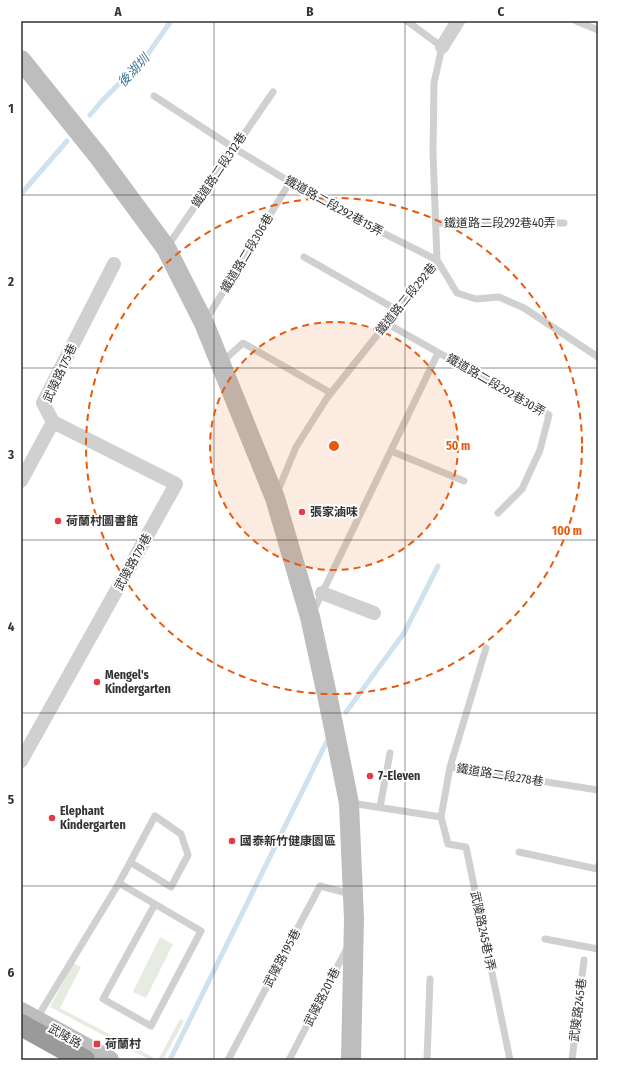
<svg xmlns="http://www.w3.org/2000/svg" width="619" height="1081" font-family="'Fira Sans Condensed','Noto Sans TC',sans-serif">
	<rect width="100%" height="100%" fill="#fff"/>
	<path fill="#e6ecdf" d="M160,937L173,944L146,998L133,992Z
		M73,963L81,967L60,1008L158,1060L180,1019L184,1021L163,1060H150L50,1007Z"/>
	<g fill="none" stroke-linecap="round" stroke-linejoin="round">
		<path stroke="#cfe2ee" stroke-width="5" d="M90,115L101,102L148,54L171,21
			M21,194L67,141
			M346,712L404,633L438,566
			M170,1060L327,741"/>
		<path stroke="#d0d0d0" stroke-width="7" d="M576,21L598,30
			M154,96L234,148L331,207L437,260L457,293L476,299L499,297L524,308L598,357
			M436,223H564
			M167,247L273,92
			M304,257L397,310
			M206,320L290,182
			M386,323L549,415L540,450L522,489L498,513
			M222,362L243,343L331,393
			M391,451L464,481
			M277,493L296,447L327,398L437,260L433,153L434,83L442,47L407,21
			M313,612L438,353
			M450,767L486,648
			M351,803L441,817L450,767L598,790
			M380,807L390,753
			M441,817L448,844L466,847L510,1060
			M519,852L597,869L598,866
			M119,883L155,816L181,834L188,855L171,887L130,862
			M545,939L598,949
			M40,1013L119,883L201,931L151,1026L103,999L155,904
			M228,1060L320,886L351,894
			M289,1060L347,948
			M427,1060L430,979
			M572,1060L584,960"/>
		<path stroke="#d0d0d0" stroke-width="14" d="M442,47L458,21
			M21,481L53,422L43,403L114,264
			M322,593L374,613
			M21,761L176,484L53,422"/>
		<path stroke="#bdbdbd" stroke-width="20" d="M21,60L99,157L166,248L204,323L275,498L310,617L329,704L349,803L354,919L351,1060
			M21,1012L109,1060"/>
		<path stroke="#9a9a9a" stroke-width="22" d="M21,1025L84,1060"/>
	</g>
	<path fill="none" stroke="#333" stroke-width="1" stroke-opacity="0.55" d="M214,21V1060M405,21V1060M21,195H598M21,368H598M21,540H598M21,713H598M21,886H598"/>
	<circle cx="334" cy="446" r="124" fill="#e8590c" fill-opacity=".12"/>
	<g fill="none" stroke="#e8590c" stroke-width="2" stroke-dasharray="7 5">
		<circle cx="334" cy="446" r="124"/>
		<circle cx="334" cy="446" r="248"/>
	</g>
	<g fill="#e63946" stroke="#fff" stroke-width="1.5">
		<circle cx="302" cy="512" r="4"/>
		<circle cx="58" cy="521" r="4"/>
		<circle cx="97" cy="682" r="4"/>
		<circle cx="370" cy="776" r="4"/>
		<circle cx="52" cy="818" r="4"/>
		<circle cx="232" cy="841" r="4"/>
		<rect x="93" y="1040" width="8" height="8" rx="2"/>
	</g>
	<g text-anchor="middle" stroke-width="4" stroke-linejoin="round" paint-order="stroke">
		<g font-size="12" fill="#333" stroke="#fff">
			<text transform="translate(219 170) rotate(-56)" y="4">鐵道路二段312巷</text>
			<text transform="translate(334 206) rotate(29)" y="4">鐵道路二段292巷15弄</text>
			<text x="500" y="227">鐵道路二段292巷40弄</text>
			<text transform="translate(247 253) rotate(-59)" y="4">鐵道路二段306巷</text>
			<text transform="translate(406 299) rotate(-51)" y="4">鐵道路二段292巷</text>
			<text transform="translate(60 373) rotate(-65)" y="4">武陵路175巷</text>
			<text transform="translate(496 385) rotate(30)" y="4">鐵道路二段292巷30弄</text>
			<text transform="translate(133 562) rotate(-61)" y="4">武陵路179巷</text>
			<text transform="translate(500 775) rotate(9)" y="4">鐵道路二段278巷</text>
			<text transform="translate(483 931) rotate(78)" y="4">武陵路245巷1弄</text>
			<text transform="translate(282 958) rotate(-62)" y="4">武陵路195巷</text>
			<text transform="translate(322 997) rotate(-63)" y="4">武陵路201巷</text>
			<text transform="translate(578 1010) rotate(-83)" y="4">武陵路245巷</text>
			<text transform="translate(65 1036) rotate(29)" y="4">武陵路</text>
		</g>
		<g font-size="12" font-weight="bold" fill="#333" stroke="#fff" text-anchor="start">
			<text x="310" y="516">張家滷味</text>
			<text x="66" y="525">荷蘭村圖書館</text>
			<text x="105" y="679">Mengel's<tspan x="105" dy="14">Kindergarten</tspan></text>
			<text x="378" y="780">7-Eleven</text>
			<text x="60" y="815">Elephant<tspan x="60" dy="14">Kindergarten</tspan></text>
			<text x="240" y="845">國泰新竹健康園區</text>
			<text x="105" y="1048">荷蘭村</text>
		</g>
		<g font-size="13" font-style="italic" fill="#3f7597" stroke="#fff">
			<text transform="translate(133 70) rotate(-47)" y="5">後湖圳</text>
		</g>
	</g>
	<circle cx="334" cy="446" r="6" fill="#e8590c" stroke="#fff" stroke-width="2"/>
	<g font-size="12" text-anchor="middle" font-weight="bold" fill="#e8590c" stroke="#fff" stroke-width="4" stroke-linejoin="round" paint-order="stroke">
		<text x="458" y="450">50 m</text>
		<text x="567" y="535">100 m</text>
	</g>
	<rect width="619" height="1081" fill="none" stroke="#ffffff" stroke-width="44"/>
	<rect x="22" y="22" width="575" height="1037" fill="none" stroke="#333" stroke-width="1.5"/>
	<g font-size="13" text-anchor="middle" font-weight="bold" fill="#333">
		<text x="118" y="16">A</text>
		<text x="310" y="16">B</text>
		<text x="501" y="16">C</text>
		<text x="11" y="113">1</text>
		<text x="11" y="286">2</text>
		<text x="11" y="459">3</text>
		<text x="11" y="631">4</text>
		<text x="11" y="804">5</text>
		<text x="11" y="977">6</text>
	</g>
</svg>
